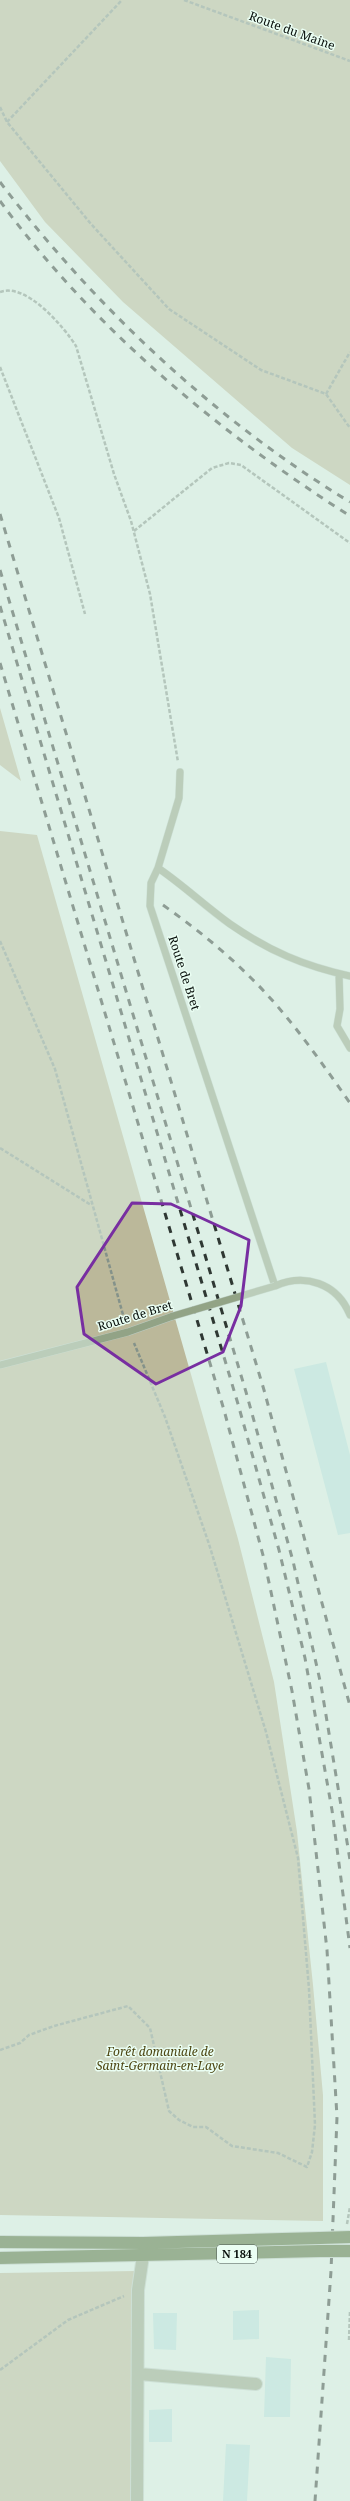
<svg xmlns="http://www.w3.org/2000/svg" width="350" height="2501" font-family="'Noto Serif',serif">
	<rect width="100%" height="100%" fill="#ddf0e6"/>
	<path fill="#bbb89a" d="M0,0H350V485L292,448L123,302L45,222L0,161Z
		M0,708L21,781L0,765Z
		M0,831L37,835L238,1539L274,1682L297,1832L313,1985L323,2095V2221L0,2215Z
		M136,2271L143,2501H0V2273Z"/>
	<path fill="#b8e0dd" d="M326,1362L350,1455V1533L338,1535L294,1369Z
		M259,2310V2339L233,2340V2311Z
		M153,2313H177L176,2350L154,2349Z
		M266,2357L291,2359L290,2417H264Z
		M172,2409V2442H149V2410Z
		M226,2444L250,2445L247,2501H223Z"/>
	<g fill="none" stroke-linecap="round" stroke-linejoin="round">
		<defs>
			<path id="service" d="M158,868L179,798L180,772
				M339,974L340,1009L337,1026L350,1048
				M350,976C304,966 269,951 230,924C205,906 183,885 158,868L151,883L150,906L275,1286C305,1273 337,1283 350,1315
				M0,1365L128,1332L173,1316"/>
			<path id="minor" d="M139,2374L256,2384
				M137,2501L138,2290L143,2256"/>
			<path id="primary" d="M0,2242L143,2243L320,2238
				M0,2258L320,2251"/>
		</defs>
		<use href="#service" stroke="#bbccc3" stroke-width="8"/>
		<use href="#minor" stroke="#bbccc3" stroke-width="14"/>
		<use href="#primary" stroke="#bbccc3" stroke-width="14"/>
		<path stroke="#84928a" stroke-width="2.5" stroke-dasharray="4 2" stroke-linecap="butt" d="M184,0L350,61
			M0,107L7,122L91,224L169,309L261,370L326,394L350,428
			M7,122L122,0
			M0,292C26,282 64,327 76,346L114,474L131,521L150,594L178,762
			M0,367L59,518L85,614
			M326,394L350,352
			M134,531L212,468L229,463L241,465L350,543
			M0,941L55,1069L125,1322
			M0,1148L91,1205
			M0,2050L20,2043L29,2035L54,2026L128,2006L150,2028L169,2111L179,2120L193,2127H206L232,2146L278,2153L307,2167L312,2152L315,2125L309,1989L298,1858L266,1732L209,1544L165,1417L134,1343
			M347,2224L350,2207
			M349,2340L350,2311
			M0,2370L68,2320L124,2296"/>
		<use href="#service" stroke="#92a386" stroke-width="7"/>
		<use href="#minor" stroke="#92a386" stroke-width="12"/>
		<use href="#primary" stroke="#4a6732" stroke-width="12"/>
		<path stroke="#2f3833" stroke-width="3" stroke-dasharray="7 7" stroke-linecap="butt" d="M0,182C95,307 215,420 350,502
			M0,201C93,328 218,432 350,516
			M0,514L264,1390L350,1706
			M0,570L246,1392L293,1561L321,1685L350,1860
			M0,606L238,1404L279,1550L305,1658L332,1810L350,1948
			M0,663L224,1410L264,1559L292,1691L309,1789L327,1950L337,2117L331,2271L315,2501
			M163,905C194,927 223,950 250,977C288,1014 319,1059 350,1103"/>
		<defs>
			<path id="service-bridge" d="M173,1316L275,1286"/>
			<path id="primary-bridge" d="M320,2238L350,2237
				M320,2251H350"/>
		</defs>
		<use href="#service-bridge" stroke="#bbccc3" stroke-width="8" stroke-linecap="butt"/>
		<use href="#primary-bridge" stroke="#bbccc3" stroke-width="14" stroke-linecap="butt"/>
		<use href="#service-bridge" stroke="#92a386" stroke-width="7"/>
		<use href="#primary-bridge" stroke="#4a6732" stroke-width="12"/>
	</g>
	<path d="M0 0H350V2501H0ZM132,1203L171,1204L249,1240L241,1306L223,1352L156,1384L84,1334L77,1287Z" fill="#ddf0e6" fill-opacity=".55" fill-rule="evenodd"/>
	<path fill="none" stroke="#782ea1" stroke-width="3" stroke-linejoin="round" d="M132,1203L171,1204L249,1240L241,1306L223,1352L156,1384L84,1334L77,1287Z"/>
	<g text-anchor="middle" stroke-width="3" stroke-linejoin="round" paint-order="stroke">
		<rect fill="#eafef3" stroke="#4b5650" stroke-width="1" x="217" y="2245" width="40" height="18" rx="3"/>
		<g font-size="11" font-weight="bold" fill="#070e0a">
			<text x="237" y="2258">N 184</text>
		</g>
		<g font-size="12" fill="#070e0a" stroke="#eafef3">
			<text transform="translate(292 31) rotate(20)" y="4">Route du Maine</text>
			<text transform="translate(184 973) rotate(72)" y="4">Route de Bret</text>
			<text transform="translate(135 1316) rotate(-17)" y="4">Route de Bret</text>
		</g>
		<g font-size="12" font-style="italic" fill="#4d4612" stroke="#eafef3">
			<text x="160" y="2056">Forêt domaniale de<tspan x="160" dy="14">Saint-Germain-en-Laye</tspan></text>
		</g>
	</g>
</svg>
